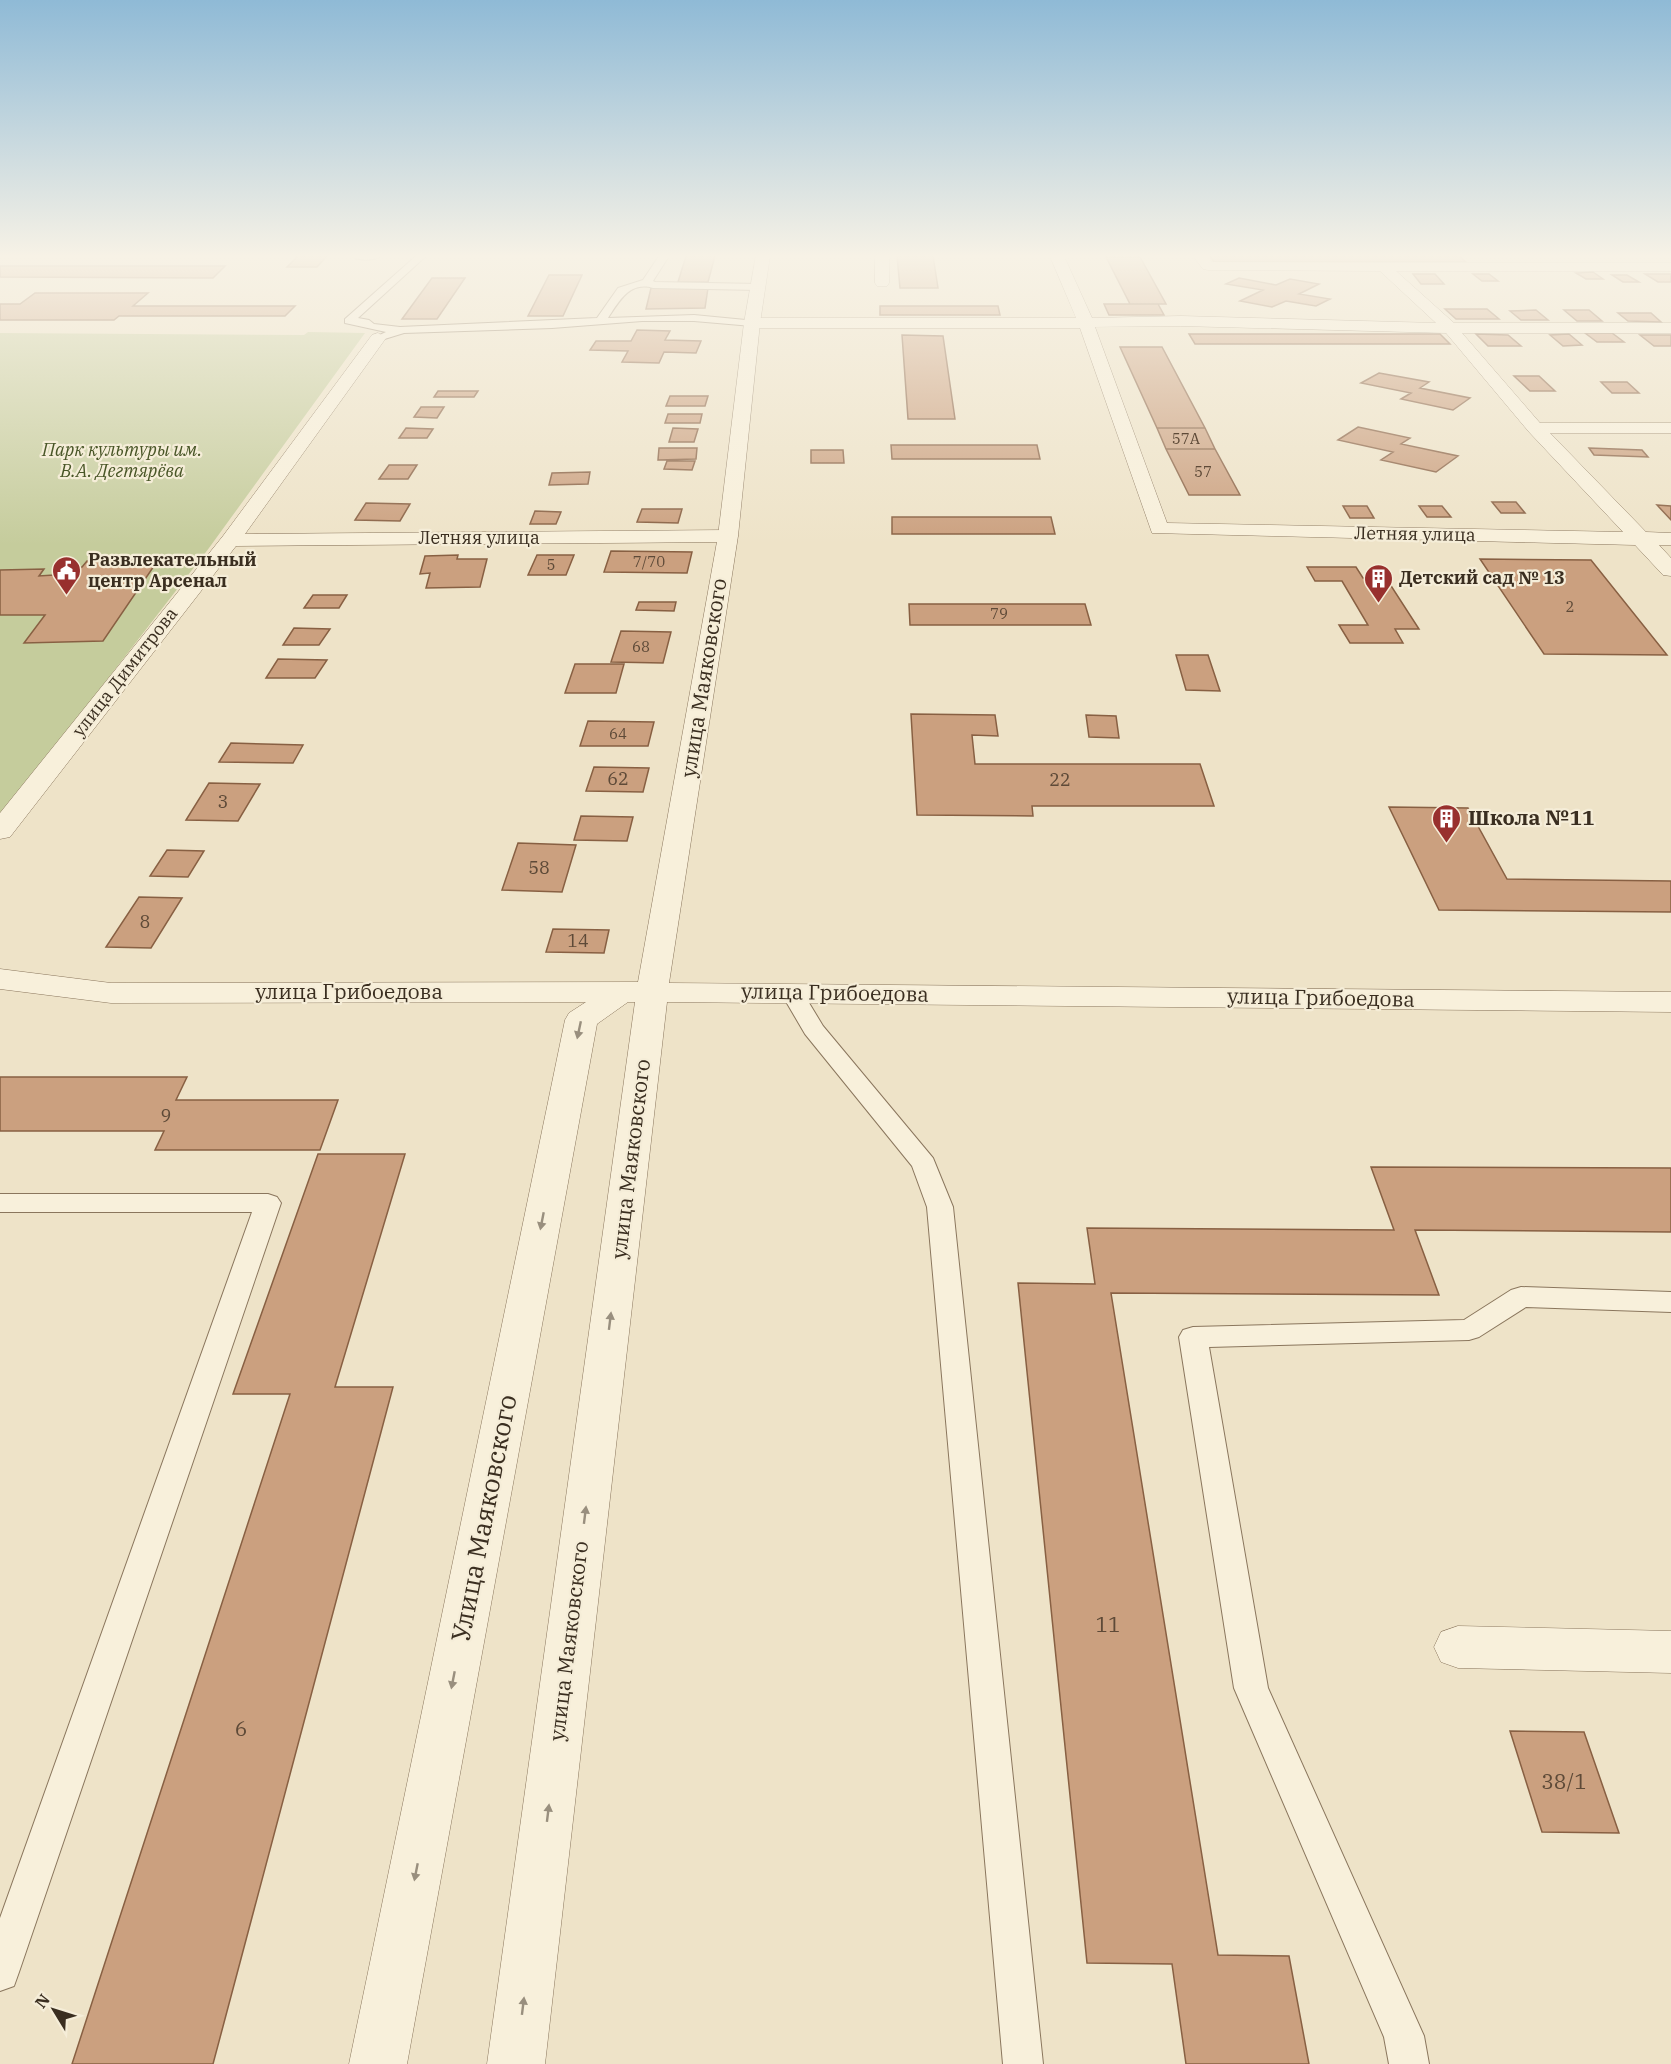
<svg xmlns="http://www.w3.org/2000/svg" width="1671" height="2064" font-family="'IBM Plex Serif',serif">
	<rect width="100%" height="100%" fill="#eee3c8"/>
	<path fill="#c5cc9c" d="M308,332L365,333L209,548L0,818V333L304,335Z"/>
	<path fill="#cba07f" stroke="#886043" stroke-width="1.5" d="M298,256H327L317,267H287Z
		M686,256H715L708,282H678Z
		M897,256H933L938,288H900Z
		M1210,256H1459L1466,262H1214Z
		M1106,257H1140L1166,304H1130Z
		M0,266H225L213,278L0,277Z
		M1593,272L1603,279H1586L1576,273Z
		M1413,274H1435L1444,284H1421Z
		M1473,274H1489L1498,281H1482Z
		M1645,274H1671V282H1658Z
		M549,275H582L563,316H528Z
		M1612,275H1627L1639,282H1623Z
		M432,278H465L437,319H402Z
		M1239,278L1276,285L1290,279L1319,284L1299,294L1330,299L1316,306L1286,301L1272,307L1240,301L1263,290L1226,284Z
		M651,288H708L705,308L646,309Z
		M35,293H148L133,306H295L285,316H119L114,320H0V304H20Z
		M1104,304H1158L1164,315H1109Z
		M880,306H998L1000,315H880Z
		M1445,309H1487L1499,319H1456Z
		M1536,310L1548,320H1521L1510,311Z
		M1564,310H1589L1602,321H1577Z
		M1618,313H1651L1661,322L1628,321Z
		M637,330L670,331L665,340L701,341L696,353L664,352L659,363L622,362L628,351L590,350L596,341H631Z
		M1585,333H1612L1624,342H1597Z
		M1189,334H1440L1450,344H1195Z
		M1476,334L1508,335L1521,346H1488Z
		M1569,334L1582,345L1563,346L1550,335Z
		M902,335L943,336L955,419H908Z
		M1640,335H1671V346H1654Z
		M1120,347H1162L1205,428H1157Z
		M1379,373L1429,382L1420,388L1470,398L1453,410L1401,399L1411,393L1361,383Z
		M1514,376H1539L1555,391H1530Z
		M1601,382H1627L1639,393H1612Z
		M438,391H478L474,397H434Z
		M670,396H708L705,406H666Z
		M421,407H444L437,418L414,417Z
		M668,414H702L700,423H665Z
		M1358,427L1410,438L1401,444L1458,456L1436,472L1381,460L1393,452L1338,440Z
		M406,428L433,429L427,438H399Z
		M673,428L698,429L694,442H669Z
		M1157,428H1205L1215,449H1166Z
		M891,445H1037L1040,459H892Z
		M659,448H697L696,459L658,460Z
		M1589,448L1642,450L1648,457L1594,455Z
		M1166,449H1215L1240,495H1189Z
		M811,450H843L844,463H811Z
		M667,461H695L692,470L664,469Z
		M389,465H417L408,479H379Z
		M590,472L588,484L549,485L552,473Z
		M1492,502H1516L1525,513H1501Z
		M366,503L410,504L400,521L355,520Z
		M1657,505L1671,506V520Z
		M1343,506H1367L1374,518H1350Z
		M1419,506H1442L1451,517H1427Z
		M642,509H682L678,523L637,522Z
		M535,511L561,512L556,524H530Z
		M892,517H1051L1055,534H892Z
		M611,551L692,552L687,573L604,572Z
		M458,555L457,559H487L480,587L426,588L430,573L420,574L425,556Z
		M537,555H574L566,575H528Z
		M1480,559L1591,560L1667,655L1544,654Z
		M142,560L138,566H154L103,641L24,643L45,615H0V570L44,569L39,576L54,575L61,568L82,567L87,561Z
		M1307,567H1356L1363,578H1386L1419,629H1395L1403,643H1350L1339,625H1368L1342,581H1315Z
		M313,595H347L339,608H304Z
		M639,602H676L674,611L636,610Z
		M909,604H1085L1091,625H910Z
		M294,628L330,629L319,645H283Z
		M621,631L671,632L663,663L611,662Z
		M1176,655H1208L1220,691L1186,690Z
		M278,659L327,660L315,678H266Z
		M575,664H624L616,693H565Z
		M911,714L995,715L998,736L972,735L975,764H1200L1214,806H1032L1033,816L917,815Z
		M1086,715L1116,716L1119,738L1089,737Z
		M588,721L654,722L648,746H580Z
		M231,743L303,745L293,763L219,762Z
		M594,767L649,768L643,792L586,791Z
		M209,783L260,784L238,821L186,820Z
		M1389,807L1468,808L1507,879L1671,881V912L1439,910Z
		M581,816L633,817L627,841L574,840Z
		M518,843L576,845L562,892L502,890Z
		M167,850L204,851L188,877L150,876Z
		M139,897L182,898L151,948L106,947Z
		M553,929L609,930L604,953L546,952Z
		M0,1077H187L176,1100H338L320,1150H155L164,1131H0Z
		M318,1154H405L335,1387H393L213,2064H72L290,1394H233Z
		M1371,1167L1671,1168V1232L1415,1230L1439,1295L1111,1293L1218,1955L1289,1956L1309,2064H1186L1172,1964L1087,1963L1018,1283L1095,1284L1087,1228L1394,1230Z
		M1510,1731L1584,1732L1619,1833L1542,1832Z"/>
	<g fill="none" stroke-linecap="round" stroke-linejoin="round">
		<defs>
			<path id="service" d="M351,256H381C374,261 358,261 351,256Z
				M416,256H426L358,318L369,320L374,324L400,327L597,318L618,288L643,280L659,256H669L653,281L655,282L759,284L764,287L759,290L653,288C630,281 619,301 608,318L694,315L756,321V325L752,326L694,321H642L552,328L404,333L378,341L373,338L386,332L345,323V319Z
				M792,986L800,988L823,1026L933,1158L953,1207L1043,2064H1003L927,1207L912,1166L805,1034L781,993L784,988Z
				M0,1194H268L277,1197L281,1203L19,1972L14,1986L0,1991V1918L252,1212H0Z
				M1521,1287L1671,1292V1312L1526,1307L1479,1337L1469,1340L1209,1347L1268,1688L1424,2036L1429,2064H1389L1384,2037L1234,1688L1179,1337L1183,1330L1193,1327L1464,1320L1511,1290Z"/>
			<path id="minor" d="M875,256H889V283L887,286H877L875,283Z
				M1050,256H1064L1092,318L1181,316L1436,323L1380,271L1208,270L1203,269L1193,256H1207L1212,262L1671,263V271H1396L1454,323H1671V333H1462L1540,423H1671V433H1550L1646,532L1671,533V545H1659L1671,558V576L1663,575L1635,545L1152,533L1080,328H752L744,323L752,318H1076ZM1181,326L1446,333L1529,432L1623,532L1167,523L1095,327Z
				M378,333L386,338L245,534L728,530L735,532L738,536L735,540L728,542L236,546L10,837L0,839V813L223,536L372,335Z
				M1458,1626L1671,1631V1673L1458,1668L1441,1662L1434,1647L1441,1632Z"/>
			<path id="tertiary" d="M756,256H770L760,323L738,536L669,983L1671,992V1012L667,1002L545,2064H487L635,1002H628L597,1024L407,2064H349L565,1020L569,1013L586,1002L111,1003L0,989V969L111,983L638,982L718,536L744,323Z"/>
		</defs>
		<use href="#service" stroke="#8a765d" stroke-width="2"/>
		<use href="#minor" stroke="#8a765d" stroke-width="1"/>
		<use href="#tertiary" stroke="#8a765d" stroke-width="1"/>
		<use href="#service" fill="#f8f0db" fill-rule="evenodd"/>
		<use href="#minor" fill="#f8f0db" fill-rule="evenodd"/>
		<use href="#tertiary" fill="#f8f0db" fill-rule="evenodd"/>
	</g>
	<defs><path id="oneway-solid" d="M-6-.8H1V-3.2L6.5 0L1 3.2V.8H-6Z" transform="scale(1.5)"/></defs>
	<g fill="#998f7e">
		<use href="#oneway-solid" transform="translate(579 1030) rotate(102)"/>
		<use href="#oneway-solid" transform="translate(542 1221) rotate(101)"/>
		<use href="#oneway-solid" transform="translate(610 1321) rotate(-83)"/>
		<use href="#oneway-solid" transform="translate(585 1515) rotate(-83)"/>
		<use href="#oneway-solid" transform="translate(453 1680) rotate(101)"/>
		<use href="#oneway-solid" transform="translate(548 1813) rotate(-83)"/>
		<use href="#oneway-solid" transform="translate(416 1872) rotate(101)"/>
		<use href="#oneway-solid" transform="translate(523 2006) rotate(-83)"/>
	</g>
	<linearGradient id="sky" x2="0" y2="1"><stop stop-color="#8fbad6"/><stop offset="0.47" stop-color="#f7f2e6"/><stop offset="1" stop-color="#f7f2e6" stop-opacity="0"/></linearGradient>
	<rect width="1671" height="545" fill="url(#sky)"/>
	<defs>
		<symbol id="civic-pin" viewBox="-11 -11 22 30"><path d="M0 17L-7.5 6A9.5 9.5 0 1 1 7.5 6Z" fill="#98302e" stroke="#f5edd8"/><path d="M-.6-6.5H3V-4.5H.6V-3L4-1V1h2V6H-6V1h2V-1L-.6-3ZM-1.2 2.5V6h2.4V2.5Z" fill="#fff"/></symbol>
		<symbol id="building-pin" viewBox="-11 -11 22 30"><path d="M0 17L-7.5 6A9.5 9.5 0 1 1 7.5 6Z" fill="#98302e" stroke="#f5edd8"/><path d="M-4-6H4V6H1V3H-1V6H-4ZM-2.5-4.3h1.7v1.8h-1.7ZM.8-4.3h1.7v1.8H.8ZM-2.5-1h1.7V.8h-1.7ZM.8-1h1.7V.8H.8Z" fill="#fff"/></symbol>
	</defs>
	<g fill-rule="evenodd">
		<use href="#civic-pin" x="50" y="554" width="33" height="45"/>
		<use href="#building-pin" x="1362" y="562" width="33" height="45"/>
		<use href="#building-pin" x="1430" y="802" width="33" height="45"/>
	</g>
	<g text-anchor="middle" stroke-width="4.5" stroke-linejoin="round" paint-order="stroke">
		<g font-size="15" fill="#5e4a38">
			<text x="1186" y="444">57А</text>
			<text x="1203" y="477">57</text>
			<text x="649" y="567">7/70</text>
			<text x="551" y="570">5</text>
			<text x="1570" y="612">2</text>
			<text x="999" y="619">79</text>
			<text x="641" y="652">68</text>
			<text x="618" y="739">64</text>
		</g>
		<g font-size="18" font-style="italic" fill="#495627" stroke="#f5edd8">
			<text x="122" y="456">Парк культуры им.<tspan x="122" dy="21">В.А. Дегтярёва</tspan></text>
		</g>
		<g font-size="18" fill="#3a2e20" stroke="#f5edd8">
			<text transform="translate(1415 534) rotate(1)" y="6">Летняя улица</text>
			<text x="479" y="544">Летняя улица</text>
			<text transform="translate(125 672) rotate(-52)" y="6">улица Димитрова</text>
		</g>
		<g font-size="18" font-weight="bold" fill="#3a2e20" stroke="#f5edd8" text-anchor="start">
			<text x="88" y="566">Развлекательный<tspan x="88" dy="21">центр Арсенал</tspan></text>
			<text x="1399" y="584">Детский сад № 13</text>
		</g>
		<g font-size="18" fill="#5e4a38">
			<text x="618" y="785">62</text>
			<text x="1060" y="786">22</text>
			<text x="223" y="808">3</text>
			<text x="539" y="874">58</text>
			<text x="145" y="928">8</text>
			<text x="578" y="947">14</text>
			<text x="166" y="1122">9</text>
		</g>
		<g font-size="21" fill="#3a2e20" stroke="#f5edd8">
			<text transform="translate(704 678) rotate(-81)" y="7">улица Маяковского</text>
			<text x="349" y="999">улица Грибоедова</text>
			<text transform="translate(835 993) rotate(1)" y="7">улица Грибоедова</text>
			<text transform="translate(1321 998) rotate(1)" y="7">улица Грибоедова</text>
			<text transform="translate(631 1159) rotate(-83)" y="7">улица Маяковского</text>
			<text transform="translate(569 1641) rotate(-83)" y="7">улица Маяковского</text>
		</g>
		<g font-size="21" font-weight="bold" fill="#3a2e20" stroke="#f5edd8" text-anchor="start">
			<text x="1468" y="825">Школа №11</text>
		</g>
		<g font-size="21" fill="#5e4a38">
			<text x="1108" y="1632">11</text>
			<text x="241" y="1736">6</text>
			<text x="1564" y="1789">38/1</text>
		</g>
		<g font-size="26" fill="#3a2e20" stroke="#f5edd8">
			<text transform="translate(484 1518) rotate(-79)" y="9">Улица Маяковского</text>
		</g>
	</g>
	<g transform="translate(54 2010) rotate(308)" stroke="#f5edd8" stroke-width="4.5" paint-order="stroke">
	<path d="M0-4.5L10 22L0 15L-10 22Z" fill="#3a2e20"/>
	<text y="-9" font-size="16" font-weight="bold" text-anchor="middle" fill="#3a2e20">N</text>
	</g>
</svg>
